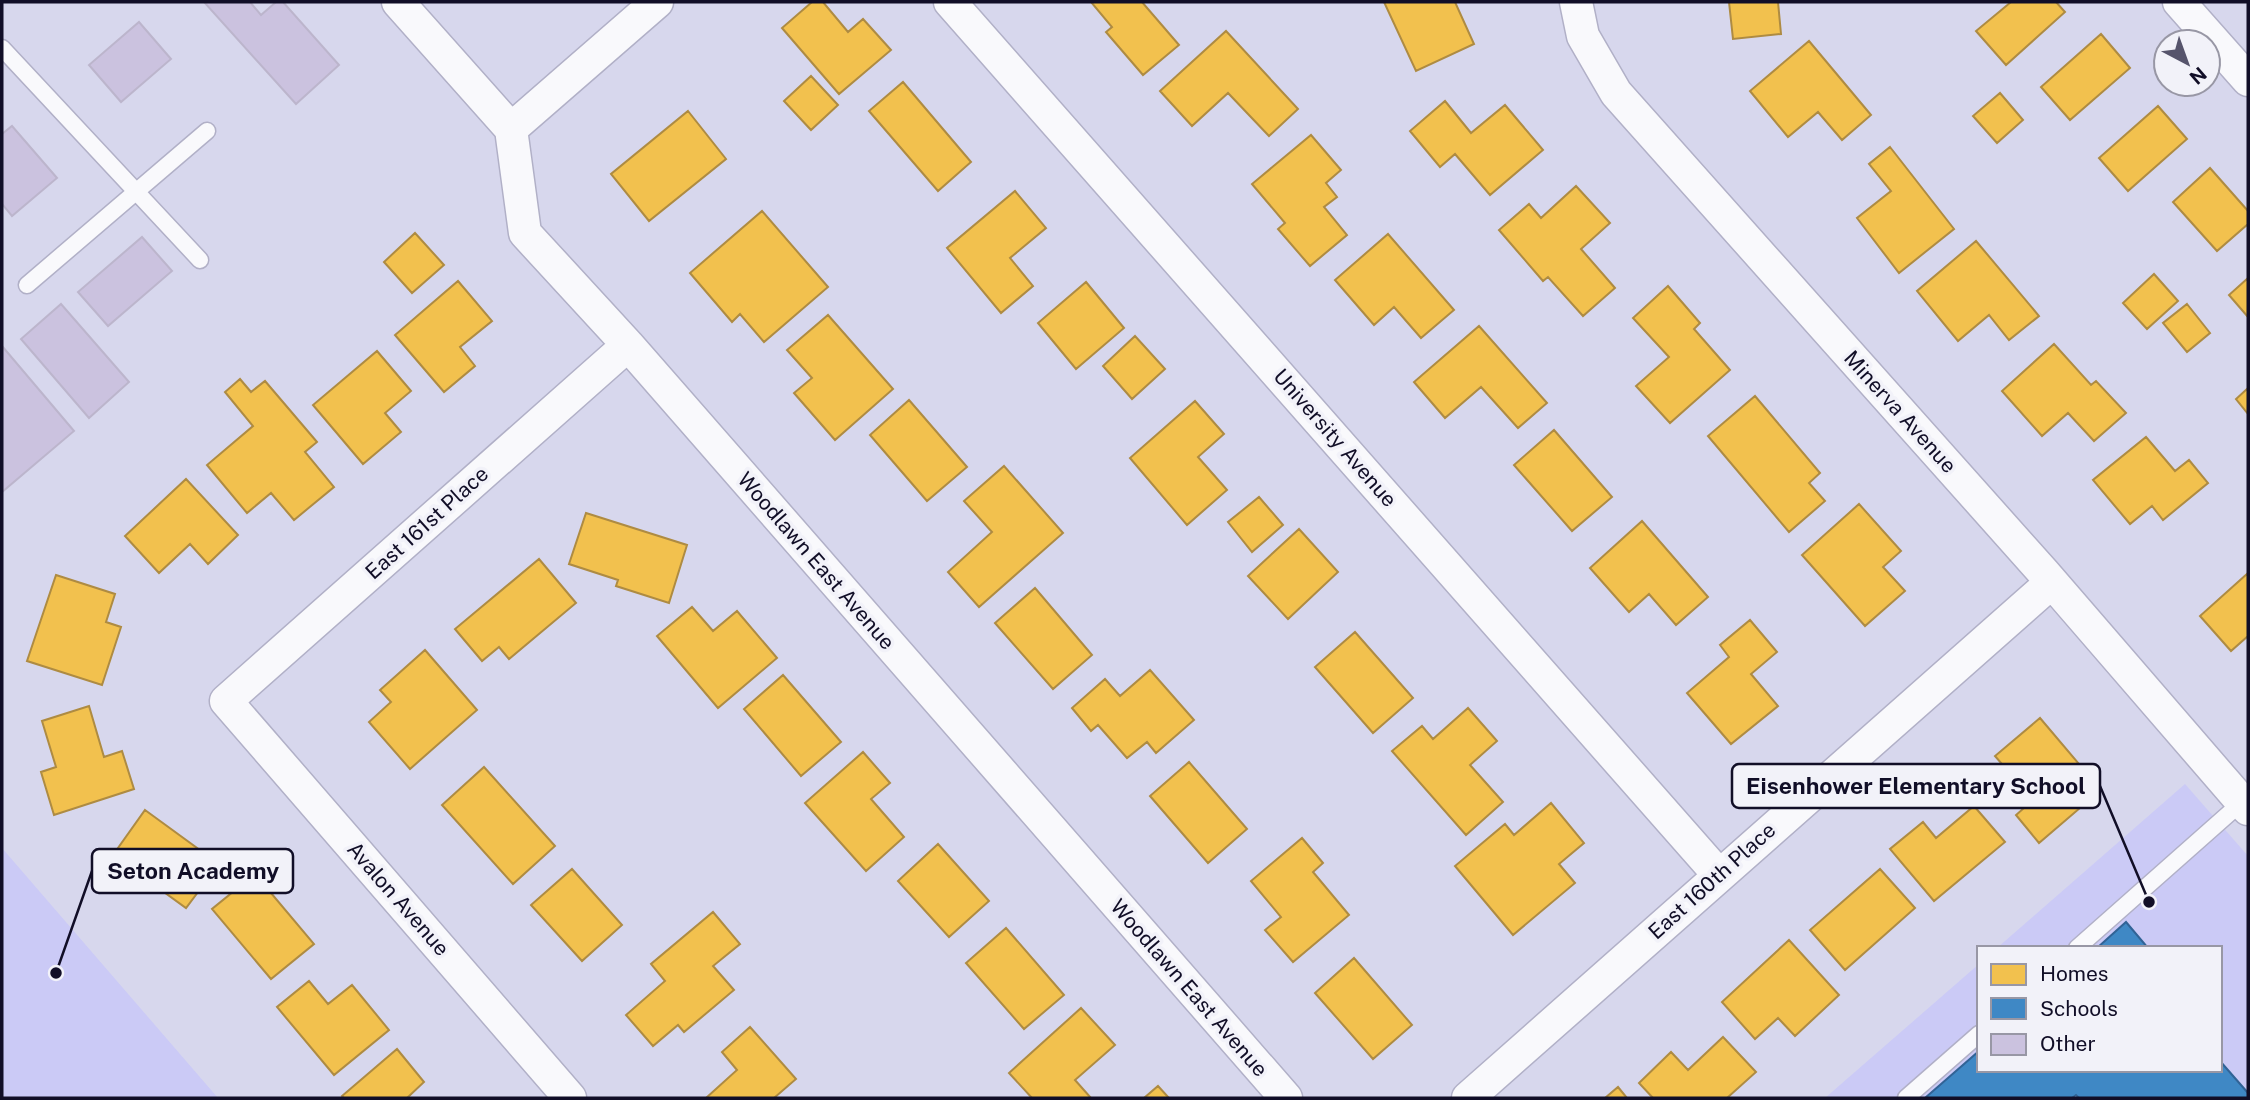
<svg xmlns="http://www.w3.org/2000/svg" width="2250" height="1100" font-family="'Public Sans',sans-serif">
	<rect width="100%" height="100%" fill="#d7d7ed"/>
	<path fill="#cbcaf6" d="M2185,784L2248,856V1098H1825L1979,964V1070H2220V948H1997Z
		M2,848L218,1098H2Z"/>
	<path fill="#f2c14e" stroke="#ae8b42" stroke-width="2" d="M812,2H823L848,32L863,19L891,50L839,94L782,28Z
		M1091,2H1142L1179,45L1143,75L1106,32L1112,27Z
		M1384,2H1455L1474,44L1416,71Z
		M1729,2H1778L1781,34L1733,39Z
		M2011,2H2056L2065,12L2006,65L1976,31Z
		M1226,31L1298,109L1269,136L1228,93L1192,126L1160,91Z
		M2101,34L2130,68L2070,120L2041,87Z
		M1809,41L1871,115L1842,140L1818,112L1788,137L1750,91Z
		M811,76L838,105L811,130L784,101Z
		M903,82L971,162L938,191L869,111Z
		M2000,93L2023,120L1997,143L1973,116Z
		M1445,101L1471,133L1505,105L1543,150L1490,195L1455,154L1440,167L1410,131Z
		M2158,106L2187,139L2128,191L2099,158Z
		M688,111L726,159L649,221L611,174Z
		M1311,135L1341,170L1326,183L1337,197L1324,207L1347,235L1310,266L1278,229L1285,223L1252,184Z
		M1890,147L1954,229L1899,273L1857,218L1891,191L1869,164Z
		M2210,168L2248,211V224L2217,251L2173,202Z
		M1576,186L1610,223L1581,249L1615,288L1583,316L1548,277L1543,281L1499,230L1529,204L1541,218Z
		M1015,191L1046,228L1010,258L1033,286L1001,313L947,248Z
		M762,211L828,287L764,342L740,314L732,322L690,273Z
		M415,233L444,265L412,293L384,262Z
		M1388,234L1454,310L1421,338L1394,307L1374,325L1335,280Z
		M1976,241L2039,316L2009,340L1989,315L1958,341L1917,291Z
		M2154,274L2178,301L2147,329L2123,303Z
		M2248,278V317L2229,295Z
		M458,281L492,321L460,347L475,366L444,392L395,335Z
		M1086,282L1124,328L1076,369L1038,323Z
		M1668,286L1700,323L1694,329L1730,370L1670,423L1636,386L1669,357L1633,318Z
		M2187,304L2210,333L2187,352L2163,323Z
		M828,315L893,389L835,440L794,393L812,378L787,350Z
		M1479,326L1547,403L1518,428L1481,387L1445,418L1414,382Z
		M1135,336L1165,369L1132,399L1103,366Z
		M2054,344L2091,385L2096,381L2126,413L2094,441L2068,413L2042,436L2002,391Z
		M377,351L411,391L385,413L401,432L363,464L313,405Z
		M240,379L251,392L265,381L317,442L305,452L334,487L294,520L271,493L247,513L207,465L253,426L225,392Z
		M2248,388V414L2236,399Z
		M1755,396L1820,473L1809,483L1825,501L1789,532L1708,436Z
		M909,400L967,467L927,501L870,435Z
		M1195,401L1224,434L1198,457L1227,490L1187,525L1130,458Z
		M1554,430L1612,497L1572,531L1514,465Z
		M2146,437L2175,471L2189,460L2208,483L2163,520L2152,506L2130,524L2093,480Z
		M1004,466L1063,533L979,607L948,572L992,532L964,501Z
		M186,479L238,535L208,564L190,544L159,573L125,536Z
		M1259,497L1283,525L1252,552L1228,522Z
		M1859,504L1901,551L1883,567L1905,591L1865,626L1802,555Z
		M586,513L687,545L669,603L616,586L618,580L569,564Z
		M1642,521L1708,597L1676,625L1649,594L1629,612L1590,568Z
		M1299,529L1338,572L1288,619L1248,576Z
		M539,559L576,603L509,659L499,647L482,661L455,629Z
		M2248,573V636L2231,651L2200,616Z
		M56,575L115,594L106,622L121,627L102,685L27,661Z
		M1035,588L1092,655L1053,689L995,623Z
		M692,607L713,631L737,611L777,658L718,708L657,636Z
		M1750,620L1777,652L1751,674L1778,706L1731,744L1687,693L1729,657L1720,645Z
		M1355,632L1413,698L1373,733L1315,667Z
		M425,650L477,710L410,769L369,722L391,702L380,690Z
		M1150,670L1194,720L1156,753L1147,742L1127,758L1098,725L1091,731L1072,708L1105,679L1120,696Z
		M783,675L841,742L801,776L744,709Z
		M89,706L104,757L122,751L134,789L54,815L41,772L56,767L42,721Z
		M1468,708L1497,741L1470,765L1503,802L1466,835L1392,751L1422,726L1433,739Z
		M2040,718L2101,790L2039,843L2016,815L2033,800L1995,756Z
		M863,752L890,783L871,799L904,837L866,871L805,803Z
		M1189,762L1247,829L1208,863L1150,796Z
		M484,767L555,846L513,884L442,805Z
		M1551,803L1584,843L1559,864L1575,883L1513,935L1455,866L1505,824L1514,835Z
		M1974,806L2005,842L1934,901L1890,849L1923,822L1936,838Z
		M145,810L219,864L186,908L113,855Z
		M1302,838L1323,863L1313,872L1349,915L1293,962L1265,930L1281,917L1251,881Z
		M938,844L989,901L949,937L898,881Z
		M572,869L622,925L582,961L531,905Z
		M1880,869L1915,908L1845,970L1810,930Z
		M255,874L314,944L271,979L212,909Z
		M713,912L740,944L713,966L734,990L684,1032L678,1025L653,1046L626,1015L665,981L651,964Z
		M1006,928L1064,995L1024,1029L966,963Z
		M1789,940L1839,995L1795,1036L1778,1018L1755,1039L1722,1002Z
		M1354,958L1412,1025L1373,1059L1315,993Z
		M309,981L328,1004L352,985L389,1030L334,1075L277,1007Z
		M1081,1008L1115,1045L1075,1080L1091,1098H1032L1009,1073Z
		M750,1027L796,1079L774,1098H706L737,1070L722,1052Z
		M1723,1037L1756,1072L1727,1098H1653L1639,1083L1671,1052L1688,1070Z
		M397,1049L424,1082L407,1098H344L342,1096Z
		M1158,1086L1169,1098H1144Z
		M1618,1087L1627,1098H1605Z"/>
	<path fill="#3f88c5" stroke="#316396" stroke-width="2" d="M2126,922L2148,948H2097Z
		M1979,1051V1070H2220V1061L2248,1093V1098H2079L2076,1095L2072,1098H1925Z"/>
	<path fill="#cbc2df" stroke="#bcb5cc" stroke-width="2" d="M204,2H250L261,15L276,2H283L339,65L296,104Z
		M139,22L171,59L121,102L89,65Z
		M12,126L57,178L12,216L2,204V134Z
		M142,237L172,271L108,326L78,292Z
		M61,304L129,382L89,418L21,339Z
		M2,346L74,431L2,492Z"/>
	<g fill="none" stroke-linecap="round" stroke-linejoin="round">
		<defs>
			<path id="service" d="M2,48L200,260
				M27,285L207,131
				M2077,948L2242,802
				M1906,1098L1979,1034"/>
			<path id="minor" d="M398,2L511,129L525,233L628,345L1286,1098
				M950,2L1719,875
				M1576,2L1583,36L1616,93L2044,573L2248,809
				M2179,2L2248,80
				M511,129L657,2
				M570,1098L226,701L628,345
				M1468,1098L2052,582"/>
		</defs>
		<use href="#service" stroke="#b1b0c7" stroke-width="19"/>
		<use href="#minor" stroke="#b1b0c7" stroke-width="35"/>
		<use href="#service" stroke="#f9f9fc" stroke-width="16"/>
		<use href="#minor" stroke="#f9f9fc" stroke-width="32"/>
	</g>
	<g text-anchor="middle" stroke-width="7" stroke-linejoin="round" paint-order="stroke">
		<g font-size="21" fill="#110e27" stroke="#f2f2f9">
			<text transform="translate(1900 412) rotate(48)" y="7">Minerva Avenue</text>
			<text transform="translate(1335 438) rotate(49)" y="7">University Avenue</text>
			<text transform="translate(427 523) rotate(-42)" y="7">East 161st Place</text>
			<text transform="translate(816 561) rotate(49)" y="7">Woodlawn East Avenue</text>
			<text transform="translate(1712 881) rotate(-42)" y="7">East 160th Place</text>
			<text transform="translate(398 899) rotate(49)" y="7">Avalon Avenue</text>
			<text transform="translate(1189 988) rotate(49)" y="7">Woodlawn East Avenue</text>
		</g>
	</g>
	<path fill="none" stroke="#110e27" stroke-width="2.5" d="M2149 902L2100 786M56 973L92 871"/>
	<g fill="#110e27" stroke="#f2f2f9" stroke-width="2.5">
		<circle cx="2149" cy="902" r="7"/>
		<circle cx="56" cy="973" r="7"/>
	</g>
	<g fill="#f2f2f9" stroke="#110e27" stroke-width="2.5">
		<rect x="1732" y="764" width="368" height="44" rx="7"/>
		<rect x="92" y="849" width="201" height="44" rx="7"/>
	</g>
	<g font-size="23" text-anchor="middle" font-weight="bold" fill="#110e27">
		<text x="1916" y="794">Eisenhower Elementary School</text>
		<text x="193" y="879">Seton Academy</text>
	</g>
	<rect width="2250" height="1100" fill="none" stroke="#110e27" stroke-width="7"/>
	<rect x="1977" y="946" width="245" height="126" fill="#f2f2f9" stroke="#9897a5" stroke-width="2"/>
	<rect x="1991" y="964" width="35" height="21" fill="#f2c14e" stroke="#9897a5" stroke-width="2"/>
	<text x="2040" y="981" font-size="21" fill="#110e27">Homes</text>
	<rect x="1991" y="998" width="35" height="21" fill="#3f88c5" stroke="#9897a5" stroke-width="2"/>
	<text x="2040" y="1016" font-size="21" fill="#110e27">Schools</text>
	<rect x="1991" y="1034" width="35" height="21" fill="#cbc2df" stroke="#9897a5" stroke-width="2"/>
	<text x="2040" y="1051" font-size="21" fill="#110e27">Other</text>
	<g transform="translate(2187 63) rotate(139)"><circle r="33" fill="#f2f2f9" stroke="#9897a5" stroke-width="2"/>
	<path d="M0-5L12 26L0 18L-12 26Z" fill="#56546c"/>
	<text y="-10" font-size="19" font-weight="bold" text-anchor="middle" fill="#110e27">N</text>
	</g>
</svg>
